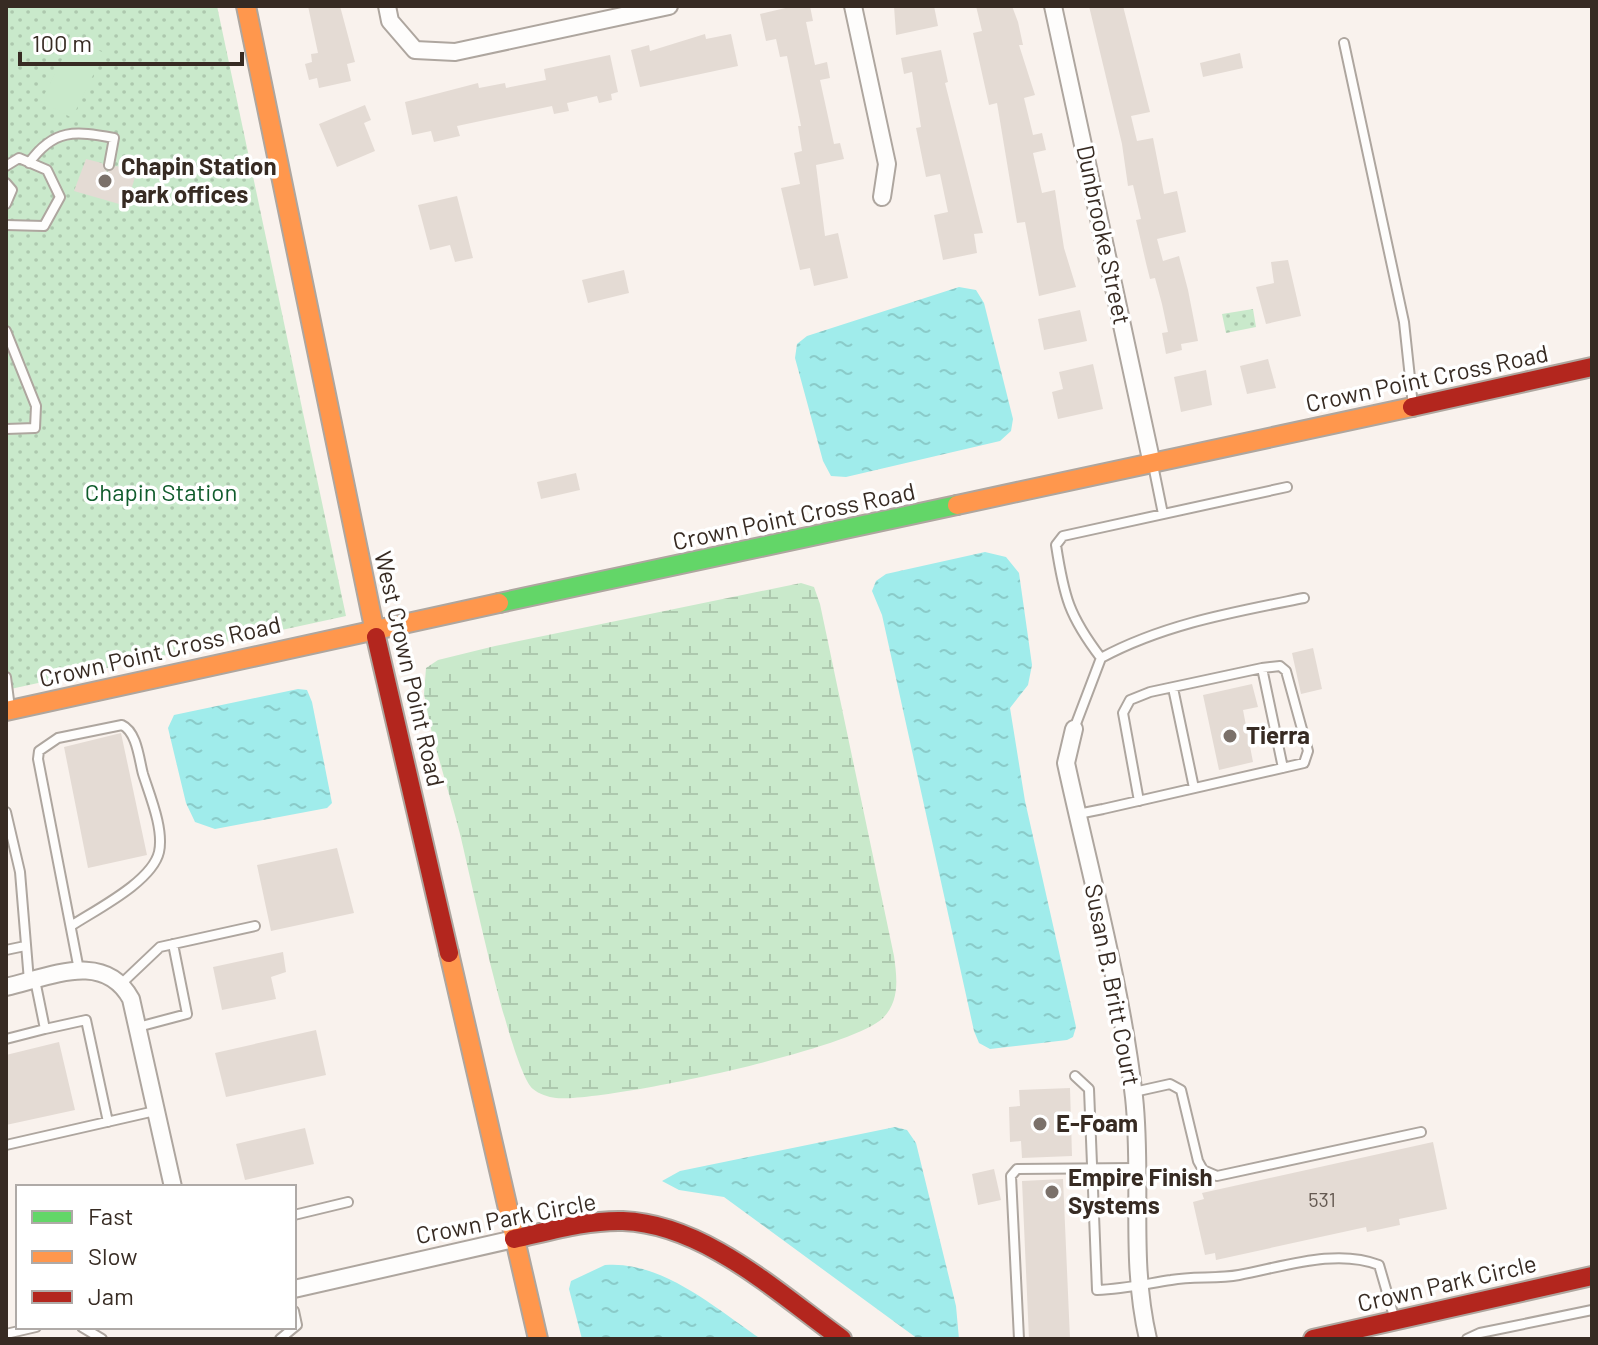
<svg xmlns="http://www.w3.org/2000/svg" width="1598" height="1345" font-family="Barlow,sans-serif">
	<defs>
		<pattern id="green-dots" width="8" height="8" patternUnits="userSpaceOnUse" patternTransform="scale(2)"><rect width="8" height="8" fill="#c9e9cb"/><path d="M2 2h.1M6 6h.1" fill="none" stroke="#adc8ae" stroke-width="1.8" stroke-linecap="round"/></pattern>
		<pattern id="wetland-marsh" width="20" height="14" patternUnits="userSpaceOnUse" patternTransform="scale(2)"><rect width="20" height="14" fill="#c9e9cb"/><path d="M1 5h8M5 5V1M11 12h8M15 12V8" fill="none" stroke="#adc8ae"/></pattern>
		<pattern id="water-ripples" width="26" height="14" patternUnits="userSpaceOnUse" patternTransform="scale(2)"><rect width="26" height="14" fill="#a0eceb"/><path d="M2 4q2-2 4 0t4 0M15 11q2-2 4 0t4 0" fill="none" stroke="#8acbc9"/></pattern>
	</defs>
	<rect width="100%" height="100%" fill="#f9f2ed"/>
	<path fill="url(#green-dots)" d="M6,6H217L346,616L6,690Z
		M1253,309L1256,327L1226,333L1222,314Z"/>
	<path fill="url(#wetland-marsh)" d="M801,583L814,587L820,604L894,956C897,978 900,1001 883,1018C851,1050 604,1102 556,1098C548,1097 539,1094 533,1089C511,1071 470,874 460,834C451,799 440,765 431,729L424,694L426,668L438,660L495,646Z"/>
	<path fill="#c9e9cb" d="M73,38L104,53L72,118L41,101Z"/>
	<path fill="url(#water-ripples)" d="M959,287L976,290L984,303L1013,419L1011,431L1000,441L846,477L831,476L823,461L795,358L797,344L807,336Z
		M985,552L1006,557L1019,573L1032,665L1028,685L1010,708L1025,801L1076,1027L1073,1037L1067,1040L990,1049L979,1043L974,1031L882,615L872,591L876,581L886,574Z
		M298,689L307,690L312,702L332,803L327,808L215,829L195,822L186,803L168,728L174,715Z
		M895,1127L907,1130L916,1143L956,1306L959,1339H918L724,1197L679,1190L662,1181L680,1171Z
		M605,1265C662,1260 716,1309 761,1339H582L569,1289L571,1281Z"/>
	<path fill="#e4dbd4" d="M308,6H340L355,62L347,64L351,81L319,88L317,78L309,80L305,64L312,62L311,54L318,53Z
		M794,6H810L813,21L806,22L815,65L827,62L830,78L820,80L834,144L840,143L844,159L816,165L825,236L838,233L848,278L814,286L810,268L800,270L781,188L800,184L794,153L802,151L798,126H801L787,56L780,57L776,39L766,41L760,14Z
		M894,6H934L938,26L896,35Z
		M976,6H1012L1018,22L1023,45H1019L1035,95L1024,98L1033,135L1042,133L1046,150L1033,153L1042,193L1055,190L1064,248L1076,287L1039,296L1025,222L1017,223L997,103L989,105L973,33L982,31Z
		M1089,6H1123L1150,112L1131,116L1137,141L1153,138L1164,194L1177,191L1186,232L1157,239L1163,261L1179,256L1188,290L1198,341L1181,344L1182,350L1166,354L1162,333L1168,332L1162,304L1155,278L1150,279L1146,263L1136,220L1141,219L1133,185L1128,186L1122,144Z
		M705,34L706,39L731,34L738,66L640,87L631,50L649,45L650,51Z
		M941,50L948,82L945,83L983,233L974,234L977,253L943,260L934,215L948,212L940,174L926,177L916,128L921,127L912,72L904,74L901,58Z
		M1240,53L1243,68L1203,77L1200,63Z
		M610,55L618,92L611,94L612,100L599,103L597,96L567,103L569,111L554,114L552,106L457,126L460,136L434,142L431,131L412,135L405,102L478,83L479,88L505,83L506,88L546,80L544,69Z
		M365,105L371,120L364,123L375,151L337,167L319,124Z
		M86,159L102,163L107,172L116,166L137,171L126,206L74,191Z
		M457,196L473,258L455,262L450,245L430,250L418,205Z
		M1288,260L1301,316L1266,324L1256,287L1274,283L1271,262Z
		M624,270L629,293L588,303L582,280Z
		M1080,310L1087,341L1044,350L1038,319Z
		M1268,359L1276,388L1247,394L1240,366Z
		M1093,364L1103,409L1058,419L1052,392L1063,389L1059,372Z
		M1206,370L1212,405L1181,412L1174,377Z
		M576,473L580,490L541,499L537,482Z
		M1313,648L1322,689L1301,694L1292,653Z
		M1252,684L1258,707L1243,710L1253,762L1219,770L1203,695Z
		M121,733L147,855L88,868L64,747Z
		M337,848L354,913L271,931L257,865Z
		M283,952L286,972L271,977L276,999L222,1010L213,967Z
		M316,1030L326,1075L226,1097L215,1053Z
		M59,1042L75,1110L6,1125V1055Z
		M1070,1088L1072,1156L1022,1158L1021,1141L1010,1142L1009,1107L1020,1106L1019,1090Z
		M305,1128L314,1164L245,1180L236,1144Z
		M1433,1142L1447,1209L1399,1219L1400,1225L1367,1232L1366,1227L1216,1260L1215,1253L1205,1255L1193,1202L1204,1199L1202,1193Z
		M994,1169L1001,1200L978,1205L972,1174Z
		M1063,1179L1070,1339H1029L1022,1181Z"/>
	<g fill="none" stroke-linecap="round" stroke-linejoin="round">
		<defs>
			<path id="lane" d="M1344,43L1404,322L1413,406
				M29,163C54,128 75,131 114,138L109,165
				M6,166L19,158L47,170L60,197L44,226L6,225
				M6,183L12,190L6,204
				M6,331L36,406L35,428L6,429
				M1153,465L1163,514
				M1101,658C1069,616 1064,597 1056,545L1063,536L1287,487
				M1262,668L1283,768
				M6,677L10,708
				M1173,688L1194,788
				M1074,729L1101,658C1164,624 1234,612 1304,598
				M6,812L20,872L29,981
				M1078,814L1103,809L1304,763L1308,751L1286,671L1280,666L1262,668L1150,692L1130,700L1123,713L1139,801
				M71,926C95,910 152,882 159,852C164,829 150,796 143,774C139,759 137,732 122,725L58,738L39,751L38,759L79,970
				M6,950L25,946
				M121,984L160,947L255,926
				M138,1027L187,1014L173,944
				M45,1029L86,1020L108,1122
				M6,1039L45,1029L35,980
				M1075,1076L1089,1089L1097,1290C1123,1289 1145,1284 1171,1280C1193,1276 1217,1279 1239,1275C1283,1267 1336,1248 1379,1265L1395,1320
				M1134,1092L1170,1084L1181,1090L1198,1161L1203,1170L1217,1176L1421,1132
				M6,1145L155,1111
				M294,1215L348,1202
				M82,1327L102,1339
				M6,1334L36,1327
				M280,1339L297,1325L294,1311
				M1019,1339L1011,1176L1017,1169L1137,1168
				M1467,1339L1480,1333L1592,1310"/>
			<path id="street" d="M387,6L390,21L415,50L455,52L669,6
				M853,6L887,164L882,197
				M1053,6L1152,464
				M1074,729L1066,763C1090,873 1121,985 1134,1097C1143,1178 1129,1258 1148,1339
				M6,987C50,977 104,950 131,999L173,1187
				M294,1289L514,1239"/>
			<path id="fast" d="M499,603L957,505"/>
			<path id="slow" d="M246,6L376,637
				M957,505L1412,407
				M6,711L499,603
				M449,953L538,1339"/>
			<path id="jam" d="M1412,407L1592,367
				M376,637L449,953
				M514,1239C550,1231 586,1220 623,1221C705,1224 779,1294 842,1339
				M1313,1339L1592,1276"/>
		</defs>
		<use href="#lane" stroke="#aea69f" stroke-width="12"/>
		<use href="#street" stroke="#aea69f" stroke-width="20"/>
		<use href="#fast" stroke="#aea69f" stroke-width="22"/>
		<use href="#slow" stroke="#aea69f" stroke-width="22"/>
		<use href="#jam" stroke="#aea69f" stroke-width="22"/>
		<use href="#lane" stroke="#fefdfc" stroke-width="8"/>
		<use href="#street" stroke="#fefdfc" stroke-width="16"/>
		<use href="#fast" stroke="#63d668" stroke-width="18"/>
		<use href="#slow" stroke="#ff974d" stroke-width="18"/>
		<use href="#jam" stroke="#b3261e" stroke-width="18"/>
	</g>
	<g fill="#7b716a" stroke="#fff" stroke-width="3">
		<circle cx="105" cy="181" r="8"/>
		<circle cx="1230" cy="736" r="8"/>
		<circle cx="1040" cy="1124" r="8"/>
		<circle cx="1052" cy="1192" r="8"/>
	</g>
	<g text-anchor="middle" stroke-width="7" stroke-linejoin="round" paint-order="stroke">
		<g font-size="20" fill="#645951">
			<text x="1322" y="1207">531</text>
		</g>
		<g font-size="24" font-weight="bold" fill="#372b23" stroke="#fff" text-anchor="start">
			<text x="121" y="175">Chapin Station<tspan x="121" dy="28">park offices</tspan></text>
			<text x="1246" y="744">Tierra</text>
			<text x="1056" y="1132">E-Foam</text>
			<text x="1068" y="1186">Empire Finish<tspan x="1068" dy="28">Systems</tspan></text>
		</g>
		<g font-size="24" fill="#372b23" stroke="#fff">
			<text transform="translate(1103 235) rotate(78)" y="8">Dunbrooke Street</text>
			<text transform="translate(1427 379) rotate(-12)" y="8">Crown Point Cross Road</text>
			<text transform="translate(794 517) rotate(-12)" y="8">Crown Point Cross Road</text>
			<text transform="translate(160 652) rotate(-13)" y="8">Crown Point Cross Road</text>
			<text transform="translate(409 669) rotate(77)" y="8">West Crown Point Road</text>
			<text transform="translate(1112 985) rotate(79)" y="8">Susan B. Britt Court</text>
			<text transform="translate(506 1219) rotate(-11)" y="8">Crown Park Circle</text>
			<text transform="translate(1447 1284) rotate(-13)" y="8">Crown Park Circle</text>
		</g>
		<g font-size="24" fill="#105c2c" stroke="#fff">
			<text x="161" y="501">Chapin Station</text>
		</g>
	</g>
	<rect width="1598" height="1345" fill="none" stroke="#372b23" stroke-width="16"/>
	<rect x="16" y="1185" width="280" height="144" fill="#ffffff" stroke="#afaaa7" stroke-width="2"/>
	<rect x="32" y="1211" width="40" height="12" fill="#63d668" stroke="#afaaa7" stroke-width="2"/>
	<text x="88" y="1225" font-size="24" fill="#372b23">Fast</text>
	<rect x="32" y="1251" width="40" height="12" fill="#ff974d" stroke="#afaaa7" stroke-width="2"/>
	<text x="88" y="1265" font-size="24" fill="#372b23">Slow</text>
	<rect x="32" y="1291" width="40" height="12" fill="#b3261e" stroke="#afaaa7" stroke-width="2"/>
	<text x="88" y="1305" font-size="24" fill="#372b23">Jam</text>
	<path d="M20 52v12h222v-12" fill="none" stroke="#372b23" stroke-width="4"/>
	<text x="32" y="52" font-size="24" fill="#372b23" stroke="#ffffff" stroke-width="6" paint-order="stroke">100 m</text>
</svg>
